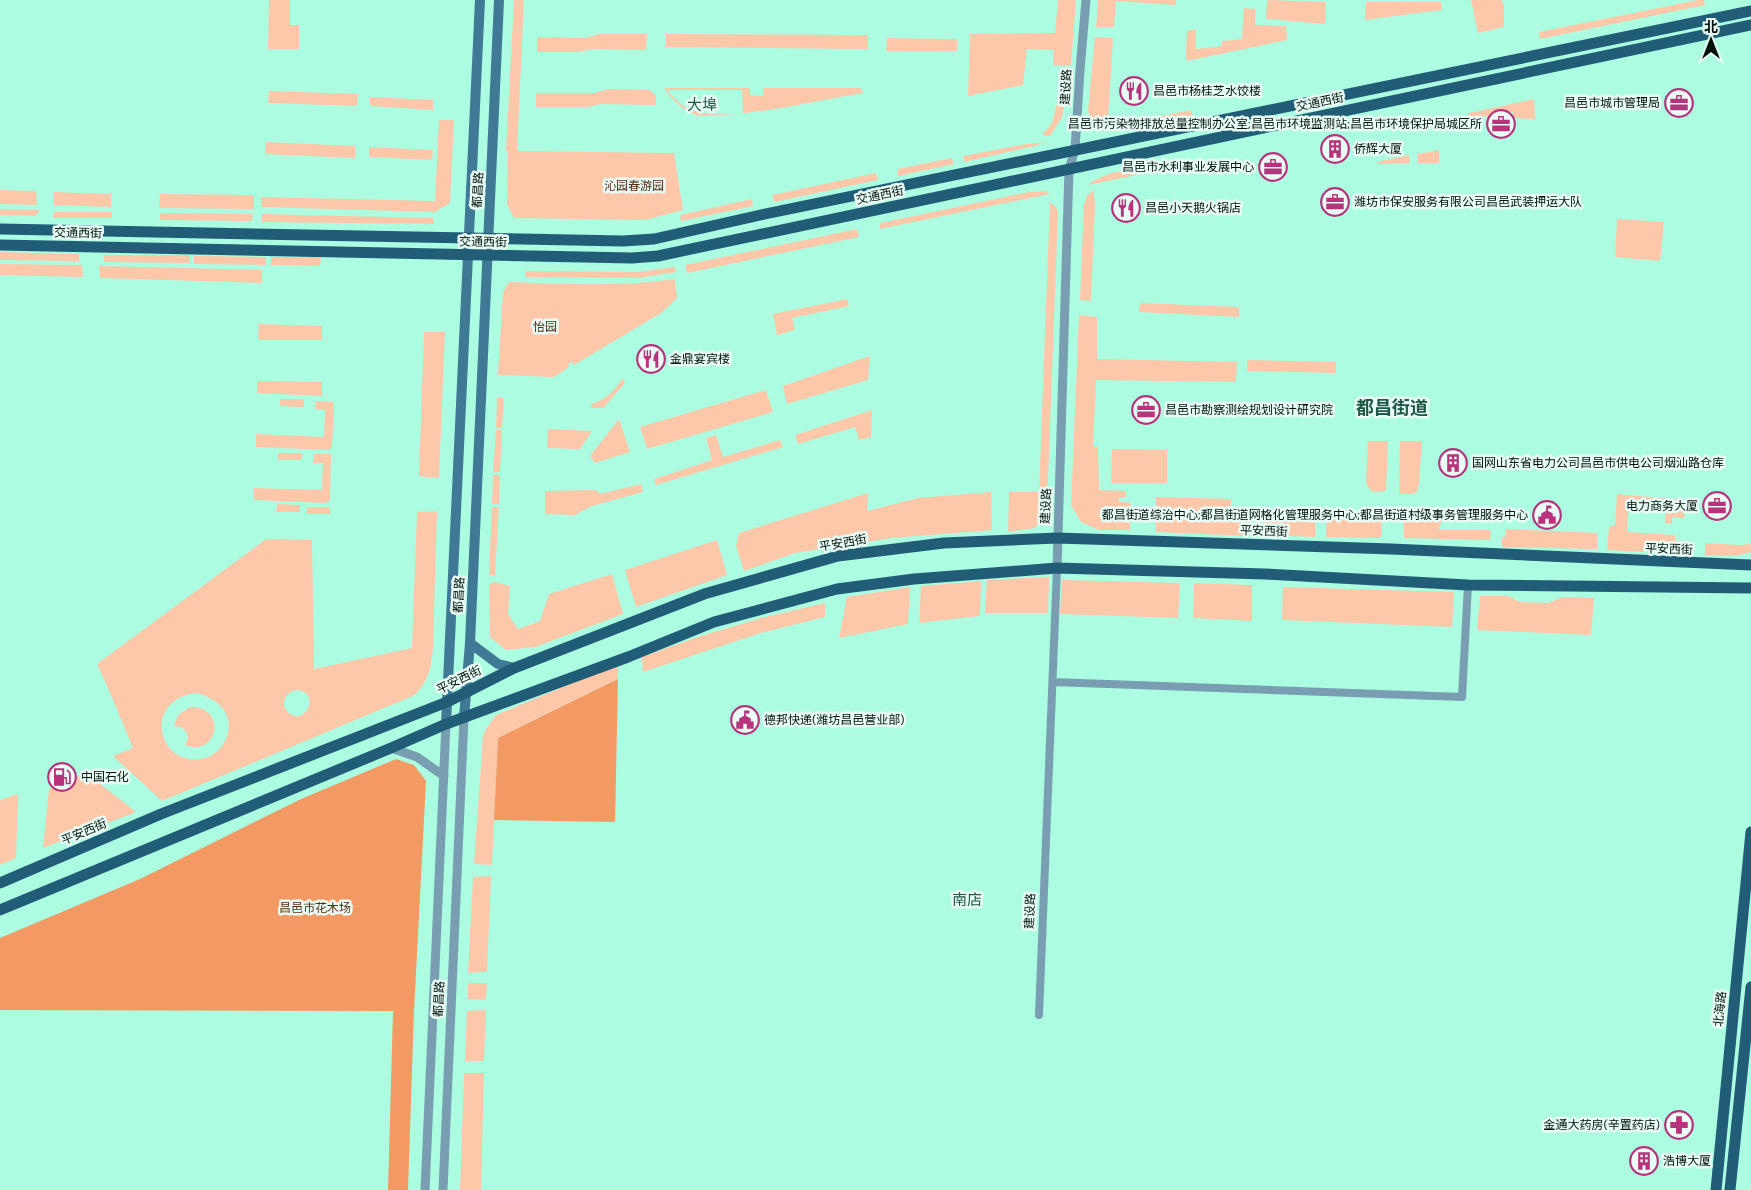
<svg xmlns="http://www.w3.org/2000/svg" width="1751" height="1190" font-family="Figtree,'Noto Sans SC',sans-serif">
	<rect width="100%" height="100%" fill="#abfce1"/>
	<path fill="#fdc8aa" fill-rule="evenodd" d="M269,0H290V25H299V49H268Z
		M514,0H524L517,151L674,153L683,210L645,220L514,218L507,204L508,151H506Z
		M1058,0H1076L1071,66L1053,65L1054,50L1027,49L1023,85L968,96L970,34L1055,33Z
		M1098,0H1176V5L1116,1L1114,27H1096Z
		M1267,0L1326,2L1325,24L1266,19Z
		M1471,0H1501L1504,5V27L1478,33Z
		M1698,0H1704L1705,5L1540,39L1539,32Z
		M1366,2H1441L1442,10L1365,20Z
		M1244,8L1255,9V25L1286,26L1287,40L1187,61L1186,57L1187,31L1196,29V49L1222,46V41L1242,39Z
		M599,34H647L646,50L592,49L578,52H537V37L585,38Z
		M666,34L868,35V49L666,47Z
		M1095,37L1113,38L1108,119L1093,123L1088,111Z
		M887,38L957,39V51H886Z
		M1064,76H1070L1062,117L1050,136L1042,135L1052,123Z
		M664,88H750V95L763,96V88H861L863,93C816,101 770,112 723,115C714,115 704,117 696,115C682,110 672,99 664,88ZM742,90L743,113C711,115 689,118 667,90Z
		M608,89L650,90L656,96V105L601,104L588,107H536V93H595Z
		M269,91L358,94L357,106L268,103Z
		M370,97L433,100V110L370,106Z
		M1534,99L1535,119L1513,118V112L1492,111V117L1468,116L1469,113Z
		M1191,110L1193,116L1115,132L1099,129Z
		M439,120H454L450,203L435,212L261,207V197L435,201Z
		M266,142L355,146V158L265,154Z
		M1047,142L1035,146L964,162L963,156L1026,144Z
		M369,147L433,150L432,160L369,157Z
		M1439,150V163H1418V154Z
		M1409,155L1410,163L1377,164V162Z
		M952,158L954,164L898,176L897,169Z
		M1150,167L1151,172L1088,185C1105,171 1129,170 1150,167Z
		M876,173L878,180L774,202L772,195Z
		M0,190L36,191L37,205L0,204Z
		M1093,190L1095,204L1091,301L1080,300L1084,204L1087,196Z
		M1045,191L1050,194L880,229V223L1029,192Z
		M54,192L111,194V207L54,205Z
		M160,194L254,195V209L159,208Z
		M752,199L753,206L681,221L680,215Z
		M1050,202L1055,206L1058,211L1047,507L1044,515L1035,528L1008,532L1009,492H1039Z
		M0,209L39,210L38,213L34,216L0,215Z
		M54,212H112V218H53Z
		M160,213L253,214L252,221L160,220Z
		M262,214L433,218L434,224L262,222Z
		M1617,219L1664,222L1660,261L1615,257Z
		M857,229L859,237L687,273L685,265Z
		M0,252L79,254V261L0,260Z
		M104,255H190V263L104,262Z
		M194,256L266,257V265L194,264Z
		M271,257H321L320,266L271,265Z
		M0,264L82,265L83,277L0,275Z
		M99,266L262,270V283L100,278Z
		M675,267L676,272L639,278L525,277V271L638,272Z
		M675,279L677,298L661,313L574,365L572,362L568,364L569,367L554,377L498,375L503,292L509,282C564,284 620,287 675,279Z
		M847,299L849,306L792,318L795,330L777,335L773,314Z
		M1140,303L1239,307V317L1139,312Z
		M1079,315L1097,317V359L1237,362L1236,382L1096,380L1093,447H1098L1099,490L1126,491V497H1120L1119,502L1131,503L1130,530H1099L1081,522L1071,505Z
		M259,324L322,326V340H258Z
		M424,332H445L439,478L419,476Z
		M870,356L868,380L787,404L783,386Z
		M1247,360L1336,362V373L1247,371Z
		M623,378L625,383L603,408H591V404C606,400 614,391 623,378Z
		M257,381L322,382V396L257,393Z
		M766,390L773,412L647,449L640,427Z
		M497,398H504L502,428H496Z
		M280,399H304V407L280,406Z
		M316,401L334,402L332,447L328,450L256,447V434L324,437L325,410L315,409Z
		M872,410L871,437L859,440L855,427L798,444L795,435Z
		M619,419L630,452L595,463L590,456Z
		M548,429L592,431L580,449L547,448Z
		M496,430H502L500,472H493Z
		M716,435L723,457L780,440L783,447L656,485L654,479L712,460L706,438Z
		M1368,441H1388L1386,491L1376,492L1371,491L1366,483Z
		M1400,441H1422L1419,484L1417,492L1411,494H1399Z
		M1112,449L1167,450V483H1111Z
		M278,453H302V460H278Z
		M314,454H331L330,500L326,503L254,500V488L322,490L323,463H313Z
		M493,475H500L499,504H492Z
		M641,484L643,492L592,506L575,515L545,514V491L596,490L600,494Z
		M991,492L992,530L892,538L795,553L744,571L736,546L739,533L868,493L867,511L918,498Z
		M1617,494L1683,500L1682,513H1685L1684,518L1672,517V524L1665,523L1666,503L1629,501L1627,532L1675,535V541L1689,542V554L1607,550L1609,527L1615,525Z
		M1156,497L1231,499V507L1250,508V536L1156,532Z
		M277,504L300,505V512H276Z
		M307,507H330V514H306Z
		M492,507H499L495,575H489Z
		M1263,509L1316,511L1315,537L1263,535Z
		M437,511L433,647C431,667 430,679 415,695L162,801L113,756L133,748L111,695L97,664L266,539L312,540L314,669L412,648L417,512ZM295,690C323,690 305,729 288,712C279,704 286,693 295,690ZM196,693C219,698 237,717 225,741C221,749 213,756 205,758C157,770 142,699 196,693Z
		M1327,511L1382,514L1381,538L1326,537Z
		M1404,514L1443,516L1439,530H1491L1490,540L1404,538Z
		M1506,529L1597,533V549L1502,547V538L1505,537Z
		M717,540L727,575L636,607L625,570Z
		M1705,543L1741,545L1751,544V552L1735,556L1705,555Z
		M612,574L623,614L535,647L506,650L490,637L489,584L495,582L510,586L508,614L518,629L540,621L549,594Z
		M1049,577L1048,613H985L987,580Z
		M1062,580L1180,583L1178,618L1060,614Z
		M981,581L980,616L919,623L921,586Z
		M1194,583L1252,585V621L1193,618Z
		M910,587L908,624L839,638L847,597Z
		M1283,587L1454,592L1452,627L1282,620Z
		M1480,596H1508L1520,602L1548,603L1563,597L1594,598L1591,635L1477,630Z
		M825,603V617L761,633L643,672L642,657L698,637L761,618Z
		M618,664V679L498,738L492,865L474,864L483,736L486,729L496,715Z
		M190,707C228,706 218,758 185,745L188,738C187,730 182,726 174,726L178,715Z
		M86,773L136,812L43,848L49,789Z
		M18,794L16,858L0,865V800Z
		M491,876L487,972L468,973L473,877Z
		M468,983H487L486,1000L468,999Z
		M486,1010L484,1061H465L467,1011Z
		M464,1073H484L481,1190H460Z"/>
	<path fill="#f39a64" d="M618,679L615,822L494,820L498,738Z
		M396,759L414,765L426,781L414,1011L408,1190H388L393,1011L0,1010V938L140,879L301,799Z"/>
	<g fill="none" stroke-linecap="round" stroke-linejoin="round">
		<path stroke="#799eb1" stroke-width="8" d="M1053,682L1462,697L1468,585
			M1039,1015L1057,568"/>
		<path stroke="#799eb1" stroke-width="9" d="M1057,568L1069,169L1075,150L1080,70L1086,0
			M391,748L417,757L444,776
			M425,1190L446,724
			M443,1190L464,718"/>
		<path stroke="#3f7995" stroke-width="10" d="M470,643L498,664L514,668
			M464,718L470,643L499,0
			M446,724L480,0"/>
		<path stroke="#225d78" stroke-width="11" d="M0,229L623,241L654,239L765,214L1751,11
			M0,245L632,258L658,256L1751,25
			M0,883L161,814L447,702L514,668L704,594L838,556L944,543L1057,538L1391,549L1751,565
			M0,910L391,748L446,724L628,657L714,622L837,589L914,579L1057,568L1265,574L1468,585L1751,588
			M1716,1190L1751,832
			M1730,1190L1751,987"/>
	</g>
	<defs>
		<symbol id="restaurant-ring" viewBox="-11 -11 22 22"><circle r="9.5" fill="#e8fbf4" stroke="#b7337b" stroke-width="1.5"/><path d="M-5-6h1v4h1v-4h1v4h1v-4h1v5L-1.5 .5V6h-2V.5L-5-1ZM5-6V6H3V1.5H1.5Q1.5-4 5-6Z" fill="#b7337b"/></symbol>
		<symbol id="office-ring" viewBox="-11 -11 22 22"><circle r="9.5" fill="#e8fbf4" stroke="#b7337b" stroke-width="1.5"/><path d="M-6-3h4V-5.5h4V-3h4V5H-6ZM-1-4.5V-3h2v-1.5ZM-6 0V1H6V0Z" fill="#b7337b"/></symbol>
		<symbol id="building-ring" viewBox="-11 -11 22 22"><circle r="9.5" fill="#e8fbf4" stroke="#b7337b" stroke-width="1.5"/><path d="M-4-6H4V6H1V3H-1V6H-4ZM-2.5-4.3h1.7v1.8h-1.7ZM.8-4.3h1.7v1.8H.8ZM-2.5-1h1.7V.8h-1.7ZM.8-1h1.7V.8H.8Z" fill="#b7337b"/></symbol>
		<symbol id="civic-ring" viewBox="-11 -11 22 22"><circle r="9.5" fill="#e8fbf4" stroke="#b7337b" stroke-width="1.5"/><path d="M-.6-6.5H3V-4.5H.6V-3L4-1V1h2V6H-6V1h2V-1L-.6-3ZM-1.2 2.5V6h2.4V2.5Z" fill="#b7337b"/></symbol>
		<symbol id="fuel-ring" viewBox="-11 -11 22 22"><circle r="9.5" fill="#e8fbf4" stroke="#b7337b" stroke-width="1.5"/><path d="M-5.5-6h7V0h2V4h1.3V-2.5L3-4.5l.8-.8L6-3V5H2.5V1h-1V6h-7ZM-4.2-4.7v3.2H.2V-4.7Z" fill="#b7337b"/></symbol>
		<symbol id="pharmacy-ring" viewBox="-11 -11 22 22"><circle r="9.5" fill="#e8fbf4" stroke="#b7337b" stroke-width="1.5"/><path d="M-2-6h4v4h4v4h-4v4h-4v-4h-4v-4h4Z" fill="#b7337b"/></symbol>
	</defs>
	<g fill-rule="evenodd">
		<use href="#restaurant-ring" x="1118" y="75" width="32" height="32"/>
		<use href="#office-ring" x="1663" y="87" width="32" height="32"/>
		<use href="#office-ring" x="1485" y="108" width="32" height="32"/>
		<use href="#building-ring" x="1319" y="133" width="32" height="32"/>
		<use href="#office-ring" x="1257" y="151" width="32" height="32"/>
		<use href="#office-ring" x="1319" y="186" width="32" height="32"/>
		<use href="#restaurant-ring" x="1110" y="192" width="32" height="32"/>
		<use href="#restaurant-ring" x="635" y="343" width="32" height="32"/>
		<use href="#office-ring" x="1130" y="394" width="32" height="32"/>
		<use href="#building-ring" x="1437" y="447" width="32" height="32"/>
		<use href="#office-ring" x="1701" y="490" width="32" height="32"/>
		<use href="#civic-ring" x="1531" y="499" width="32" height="32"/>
		<use href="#civic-ring" x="729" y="704" width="32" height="32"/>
		<use href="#fuel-ring" x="46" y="761" width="32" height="32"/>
		<use href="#pharmacy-ring" x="1663" y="1109" width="32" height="32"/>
		<use href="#building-ring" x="1628" y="1145" width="32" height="32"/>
	</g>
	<g text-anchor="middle" stroke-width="5" stroke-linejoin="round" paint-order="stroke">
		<g font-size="12" fill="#00110b" stroke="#e8fbf4">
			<text transform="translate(1066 87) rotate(-87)" y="4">建设路</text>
			<text transform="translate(1320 102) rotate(-12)" y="4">交通西街</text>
			<text transform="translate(478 190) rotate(-87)" y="4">都昌路</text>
			<text transform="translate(880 195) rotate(-12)" y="4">交通西街</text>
			<text transform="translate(78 233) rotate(1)" y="4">交通西街</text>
			<text transform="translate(483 242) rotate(1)" y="4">交通西街</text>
			<text transform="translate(1046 506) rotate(-88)" y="4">建设路</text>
			<text transform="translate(1264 531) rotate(2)" y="4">平安西街</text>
			<text transform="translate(843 543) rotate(-10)" y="4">平安西街</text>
			<text transform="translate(1669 549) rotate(2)" y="4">平安西街</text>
			<text transform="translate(459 595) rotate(-87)" y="4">都昌路</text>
			<text transform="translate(459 680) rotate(-26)" y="4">平安西街</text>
			<text transform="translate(84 832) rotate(-23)" y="4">平安西街</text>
			<text transform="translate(1030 911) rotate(-88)" y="4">建设路</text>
			<text transform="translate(439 999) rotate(-87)" y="4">都昌路</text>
			<text transform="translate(1720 1009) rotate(-84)" y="4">北海路</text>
		</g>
		<g font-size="12" fill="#00110b" stroke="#e8fbf4" text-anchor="start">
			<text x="1153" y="95">昌邑市杨桂芝水饺楼</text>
			<text x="1660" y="107" text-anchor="end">昌邑市城市管理局</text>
			<text x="1482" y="128" text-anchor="end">昌邑市污染物排放总量控制办公室;昌邑市环境监测站;昌邑市环境保护局城区所</text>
			<text x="1354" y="153">侨辉大厦</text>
			<text x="1254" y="171" text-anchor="end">昌邑市水利事业发展中心</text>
			<text x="1354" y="206">潍坊市保安服务有限公司昌邑武装押运大队</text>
			<text x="1145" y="212">昌邑小天鹅火锅店</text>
			<text x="670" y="363">金鼎宴宾楼</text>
			<text x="1165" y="414">昌邑市勘察测绘规划设计研究院</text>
			<text x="1472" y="467">国网山东省电力公司昌邑市供电公司烟汕路仓库</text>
			<text x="1698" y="510" text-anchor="end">电力商务大厦</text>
			<text x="1528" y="519" text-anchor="end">都昌街道综治中心;都昌街道网格化管理服务中心;都昌街道村级事务管理服务中心</text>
			<text x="764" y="724">德邦快递(潍坊昌邑营业部)</text>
			<text x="81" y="781">中国石化</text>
			<text x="1660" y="1129" text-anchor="end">金通大药房(辛置药店)</text>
			<text x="1663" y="1165">浩博大厦</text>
		</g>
		<g font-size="12" fill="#522e17" stroke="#e8fbf4">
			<text x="634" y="190">沁园春游园</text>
			<text x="545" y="331">怡园</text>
			<text x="315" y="912">昌邑市花木场</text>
		</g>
		<g font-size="15" fill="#1f5848" stroke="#e8fbf4">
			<text x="702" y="110">大埠</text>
			<text x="967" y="905">南店</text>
		</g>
		<g font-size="18" font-weight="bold" fill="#1f5848" stroke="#e8fbf4">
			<text x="1392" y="414">都昌街道</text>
		</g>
	</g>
	<g transform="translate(1711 40)" stroke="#e8fbf4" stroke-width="4" paint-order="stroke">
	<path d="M0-4L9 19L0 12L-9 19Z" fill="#00110b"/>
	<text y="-8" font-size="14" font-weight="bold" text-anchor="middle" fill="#00110b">北</text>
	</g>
</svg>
